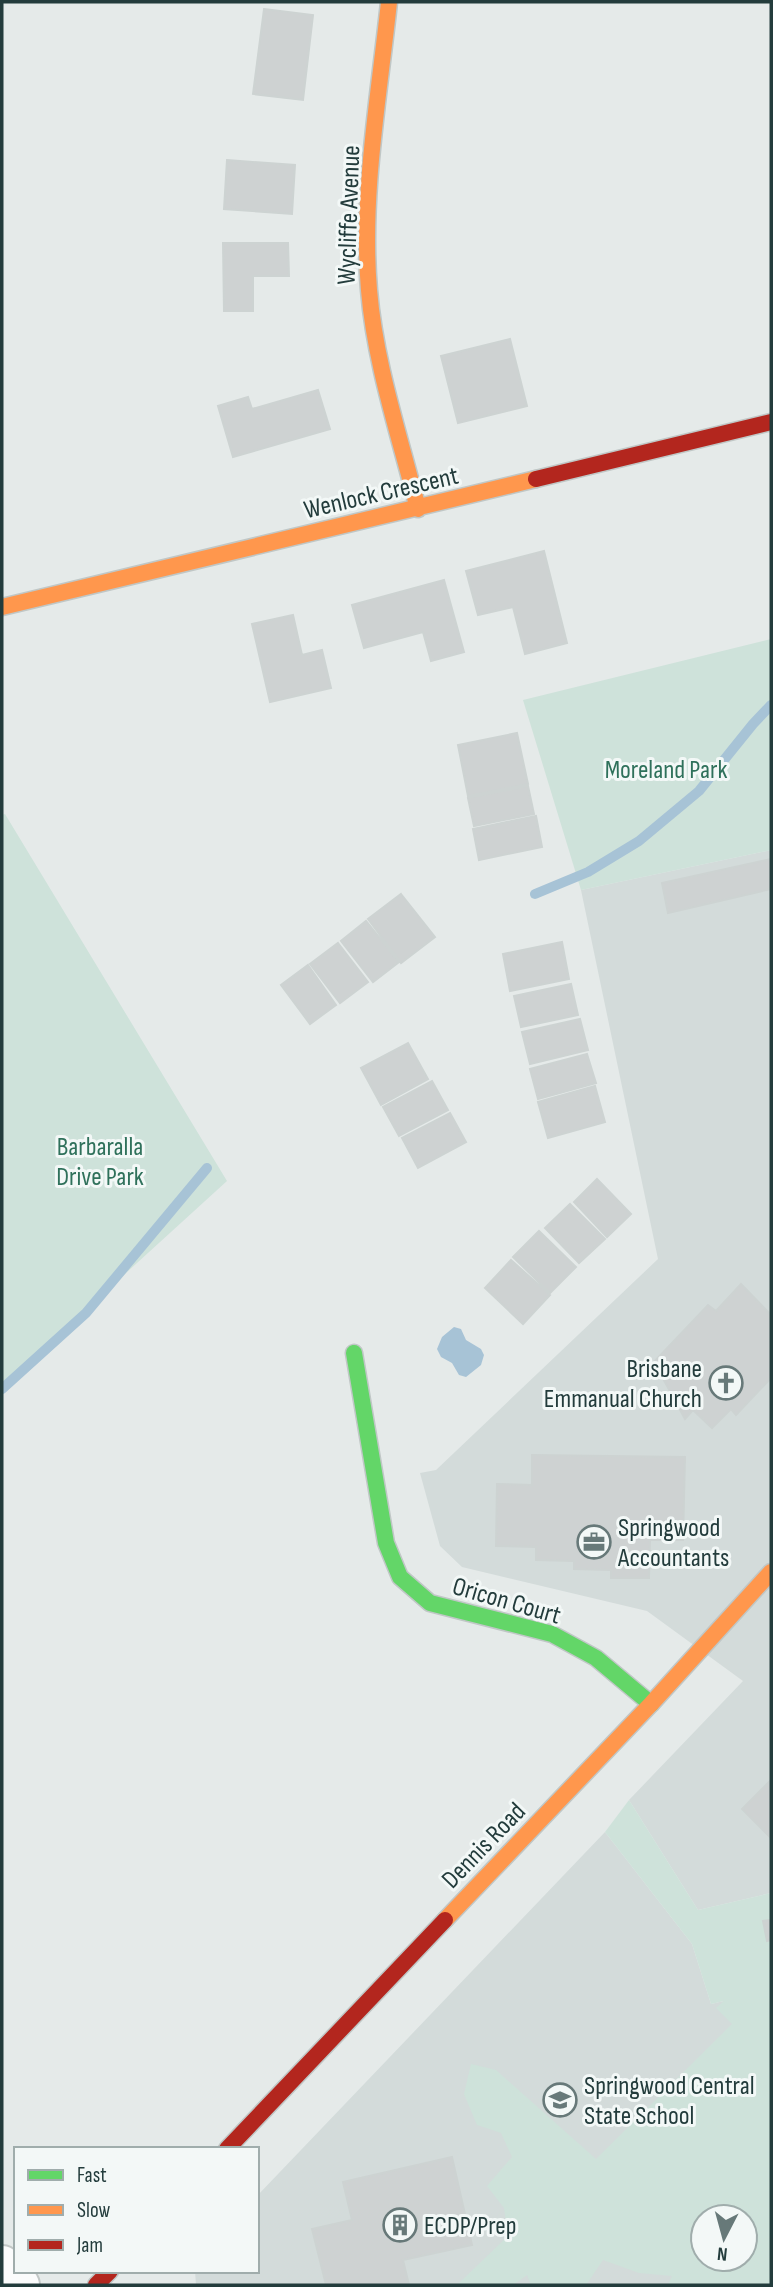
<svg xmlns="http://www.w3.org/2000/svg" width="773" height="2287" font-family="'Sofia Sans Condensed',sans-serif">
	<rect width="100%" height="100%" fill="#e5eae9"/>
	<path fill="#d3dbda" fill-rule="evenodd" d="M771,850V1893L698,1910L629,1800L743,1681L647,1611L462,1567L440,1546L420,1473L436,1470L658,1259L581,890Z
		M605,1832L692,1944L711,2004L771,1990V2285H196L195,2271H257V2196ZM703,2217H745V2259H703Z"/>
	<path fill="#cee2da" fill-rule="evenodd" d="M771,639V850L581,890L523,700Z
		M5,814L227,1181L2,1386V815Z
		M629,1800L698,1910L771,1893V2285H668L672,2276L639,2273L603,2260L586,2285H531L527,2275L513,2285H457L508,2236L504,2208L487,2186L512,2157L501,2133L477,2125L464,2094L471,2064L496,2070L596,2159L732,2024L716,2008L724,2001L711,2004L692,1944L605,1832ZM703,2217H745V2259H703Z"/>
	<path fill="#a7c3d6" d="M454,1327L461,1329L466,1340L481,1349L484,1355L481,1365L466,1377L459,1375L452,1363L441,1357L437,1349L442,1337Z"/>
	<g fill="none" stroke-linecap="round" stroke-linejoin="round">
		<path stroke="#a7c3d6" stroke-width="10" d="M535,894L588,872L639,841L699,791L753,724L771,705
			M2,1389L86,1313L207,1168"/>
	</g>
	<path fill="#ced2d2" stroke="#cdd3d2" stroke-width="2" d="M264,9L313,15L303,100L253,94Z
		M227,160L295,165L292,214L224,209Z
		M223,243H288L289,276H253V311H224Z
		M510,339L527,406L458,423L441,356Z
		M318,390L330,429L233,457L218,406L248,397L252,409Z
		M544,551L567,643L525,654L513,607L478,615L466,571Z
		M444,580L464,652L431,661L423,632L364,648L352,605Z
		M293,615L302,655L322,650L331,688L270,702L252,624Z
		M517,733L528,784L468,796L458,745Z
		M528,786L534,814L474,826L468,798Z
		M536,816L542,847L479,860L473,829Z
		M771,859V889L668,913L662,883Z
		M401,894L435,937L401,963L368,919Z
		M366,921L399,962L373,982L341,941Z
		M562,942L569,979L510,991L503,954Z
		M338,943L368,982L340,1003L310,964Z
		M308,965L336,1005L310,1024L281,985Z
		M571,984L578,1015L521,1027L514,996Z
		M580,1019L588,1050L530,1064L522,1032Z
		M408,1043L428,1079L381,1105L361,1068Z
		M587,1054L596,1083L538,1099L530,1069Z
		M432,1081L448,1110L399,1136L383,1107Z
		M595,1086L605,1122L548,1138L538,1102Z
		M450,1113L466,1142L418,1168L402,1138Z
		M597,1179L631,1214L607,1237L574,1202Z
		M570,1204L605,1239L579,1263L545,1228Z
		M539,1231L576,1267L550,1293L513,1257Z
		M511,1260L550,1295L523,1324L485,1288Z
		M741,1284L771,1315V1378L736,1415L731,1409L712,1428L693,1410L685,1419L654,1362L708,1305L716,1311Z
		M532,1455L685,1457L683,1540H650L649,1578H611V1570L574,1569V1561L536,1560V1547L496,1546L497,1484L532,1485Z
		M771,1780V1838L742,1809Z
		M771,1920V1940L767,1941L763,1921Z
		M452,2157L472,2245L403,2260L409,2285H326L312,2229L352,2220L343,2182Z"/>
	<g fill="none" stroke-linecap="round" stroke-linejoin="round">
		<defs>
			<path id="street" d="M2,2265L20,2285"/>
			<path id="fast" d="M354,1353L386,1543L400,1577L430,1603L552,1634L596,1658L651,1704"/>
			<path id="slow" d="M389,2C379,97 361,194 369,290C375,364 400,437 418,509
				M2,607L536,479
				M445,1920L651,1704L771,1572"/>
			<path id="jam" d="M536,479L771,422
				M227,2149L445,1920
				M96,2285L110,2271"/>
		</defs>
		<use href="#street" stroke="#c2c7c6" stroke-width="42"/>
		<use href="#fast" stroke="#c0c7c6" stroke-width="19"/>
		<use href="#slow" stroke="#c0c7c6" stroke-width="19"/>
		<use href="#jam" stroke="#c0c7c6" stroke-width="19"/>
		<use href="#street" stroke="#fbfcfc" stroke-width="38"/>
		<use href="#fast" stroke="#63d668" stroke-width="16"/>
		<use href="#slow" stroke="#ff974d" stroke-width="16"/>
		<use href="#jam" stroke="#b3261e" stroke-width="16"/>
	</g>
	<defs>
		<symbol id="church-ring" viewBox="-11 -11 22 22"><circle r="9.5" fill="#f3f8f7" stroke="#677979" stroke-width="1.5"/><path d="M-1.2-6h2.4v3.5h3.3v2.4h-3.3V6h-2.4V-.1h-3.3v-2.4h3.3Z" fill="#677979"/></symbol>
		<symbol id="office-ring" viewBox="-11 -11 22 22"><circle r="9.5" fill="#f3f8f7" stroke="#677979" stroke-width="1.5"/><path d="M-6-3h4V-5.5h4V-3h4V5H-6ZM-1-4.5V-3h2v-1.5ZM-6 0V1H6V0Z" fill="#677979"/></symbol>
		<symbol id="school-ring" viewBox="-11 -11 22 22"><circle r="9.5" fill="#f3f8f7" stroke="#677979" stroke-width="1.5"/><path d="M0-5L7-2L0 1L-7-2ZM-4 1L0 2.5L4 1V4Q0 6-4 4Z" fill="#677979"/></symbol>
		<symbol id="building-ring" viewBox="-11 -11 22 22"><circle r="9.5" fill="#f3f8f7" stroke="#677979" stroke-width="1.5"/><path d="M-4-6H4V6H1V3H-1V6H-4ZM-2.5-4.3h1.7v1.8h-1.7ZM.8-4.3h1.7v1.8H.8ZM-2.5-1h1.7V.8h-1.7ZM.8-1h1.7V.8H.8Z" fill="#677979"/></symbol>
	</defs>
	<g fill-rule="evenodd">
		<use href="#church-ring" x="707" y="1364" width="38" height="38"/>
		<use href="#office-ring" x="575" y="1523" width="38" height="38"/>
		<use href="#school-ring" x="541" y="2081" width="38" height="38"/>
		<use href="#building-ring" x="381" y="2206" width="38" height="38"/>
	</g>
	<g text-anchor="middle" stroke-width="6" stroke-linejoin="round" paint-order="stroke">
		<g font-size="26" fill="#233c3c" stroke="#f3f8f7">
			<text transform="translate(348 215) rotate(-88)" y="9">Wycliffe Avenue</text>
			<text transform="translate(381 492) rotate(-13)" y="9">Wenlock Crescent</text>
			<text transform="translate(507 1600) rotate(16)" y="9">Oricon Court</text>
			<text transform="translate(483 1845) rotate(-46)" y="9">Dennis Road</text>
		</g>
		<g font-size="26" fill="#2f715b" stroke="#f3f8f7">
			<text x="666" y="778">Moreland Park</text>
			<text x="100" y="1155">Barbaralla<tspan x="100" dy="30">Drive Park</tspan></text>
		</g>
		<g font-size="26" fill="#233c3c" stroke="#f3f8f7" text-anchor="start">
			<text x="702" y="1377" text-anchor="end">Brisbane<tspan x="702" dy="30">Emmanual Church</tspan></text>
			<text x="618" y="1536">Springwood<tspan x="618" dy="30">Accountants</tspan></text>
			<text x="584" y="2094">Springwood Central<tspan x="584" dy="30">State School</tspan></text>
			<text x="424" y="2234">ECDP/Prep</text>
		</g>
	</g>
	<rect width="773" height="2287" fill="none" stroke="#233c3c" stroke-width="7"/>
	<rect x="14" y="2147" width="245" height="126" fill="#f3f8f7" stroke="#a0adac" stroke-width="2"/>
	<rect x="28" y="2170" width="35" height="10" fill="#63d668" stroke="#a0adac" stroke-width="2"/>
	<text x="77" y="2182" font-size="21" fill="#233c3c">Fast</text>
	<rect x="28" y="2205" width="35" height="10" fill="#ff974d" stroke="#a0adac" stroke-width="2"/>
	<text x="77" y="2217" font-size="21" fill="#233c3c">Slow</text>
	<rect x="28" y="2240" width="35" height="10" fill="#b3261e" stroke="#a0adac" stroke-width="2"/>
	<text x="77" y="2252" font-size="21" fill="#233c3c">Jam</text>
	<g transform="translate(724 2238) rotate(186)"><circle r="33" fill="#f3f8f7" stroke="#a0adac" stroke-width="2"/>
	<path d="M0-5L12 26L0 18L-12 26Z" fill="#677979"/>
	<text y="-10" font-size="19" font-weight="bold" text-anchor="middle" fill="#233c3c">N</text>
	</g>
</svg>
